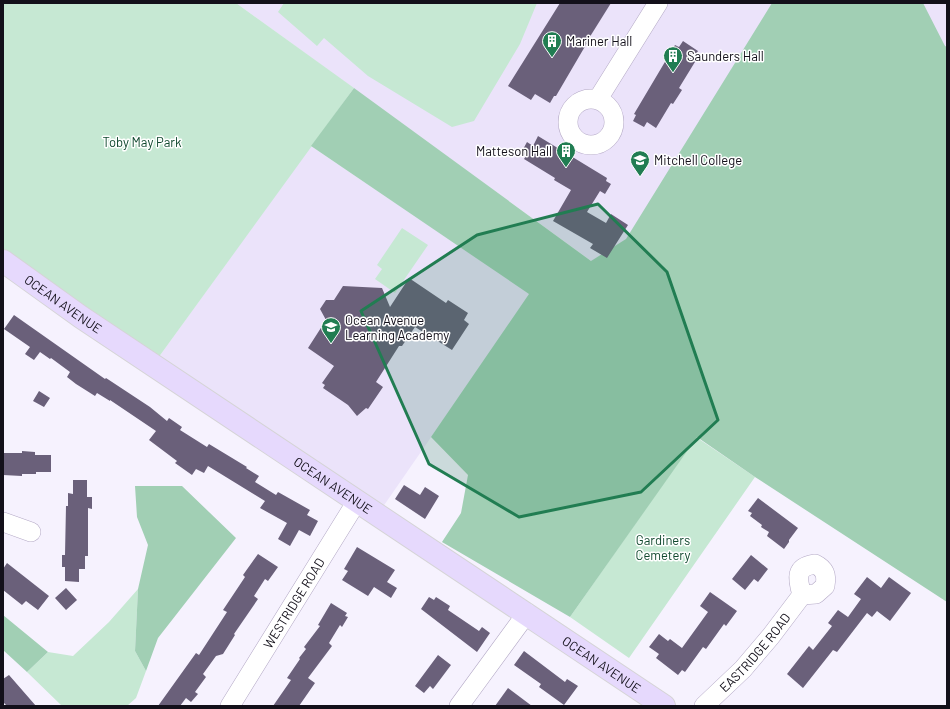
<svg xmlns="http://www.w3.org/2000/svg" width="950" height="709" font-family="Barlow,sans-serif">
	<rect width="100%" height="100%" fill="#f6f2fe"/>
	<path fill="#ebe3fa" d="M236,3H947V92L674,321Z
		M311,146L530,294L378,514L153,365Z"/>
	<path fill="#c6e8d3" d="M3,3H236L354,88L153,365L3,261Z
		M284,3H537L520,44L474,121L452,127L368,76L324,38L317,46L278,12Z
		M402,228L428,245L395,293L375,279L382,269L377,265Z
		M696,437L755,477L629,658L570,617Z
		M138,589L135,651L146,671L136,698L127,706H62L27,672L48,652L73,656L109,622Z"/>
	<path fill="#a1cfb4" d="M772,3H923L945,46L947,47V602L755,477L697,437L570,617L442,542L461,513L468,475L431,437L529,294L311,146L354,88L591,261L626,239Z
		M135,486H182L236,538L158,638L146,671L135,651L138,589L148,545L137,517Z
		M3,615L48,652L27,672L3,650Z"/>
	<path fill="#6a607a" d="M560,3H611L586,43H587L556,96H554L550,103L535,94L531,100L508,86Z
		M683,41L698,51L695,56L698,57L679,88L682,90L673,104L671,103L656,128L647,122L644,127L633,121L636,115L634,114L675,45L679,47Z
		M538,136L607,178L606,181L611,184L605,194L600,191L587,212L606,223L611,214L628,225L607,258L590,248L593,244L553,221L571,190L554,180L555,178L524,159L526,156L521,153L527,142L533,146Z
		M409,278L446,303L448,300L468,313L464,320L469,324L452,350L415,327L402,346H399L376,382L383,387L368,409L366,408L357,416L348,405L323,388L325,385L322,383L334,366L308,348L326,320L320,309L326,300H334L343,286L382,288L390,307Z
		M14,315L105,379L106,378L150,407L167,421L169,418L182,427L180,430L207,447L209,444L247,467L246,468L259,476L255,482L276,495L278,492L310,510L307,515L318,521L310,536L299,530L290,546L278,539L287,523L260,508L265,501L208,466L204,473L196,469L192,475L175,463L177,461L149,440L156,431L110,400V401L97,393L95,396L76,384L67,377L70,372L51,358L50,359L40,352L34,360L25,354L30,347L4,329Z
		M39,391L50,398L44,407L33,401Z
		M22,451L35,452V455H51V472H36V474H22V476L3,475V453H22Z
		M73,480H87V497H92V509L88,508V556H85V569H79V582L65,581V567H62V555H65L66,506H68V493L73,494Z
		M404,485L420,495L425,487L439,496L425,519L395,499Z
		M758,498L798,528L789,540V542L784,549L767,536L769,532L761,527L762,525L750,516L752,513L748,511Z
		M357,547L395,570L387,582L397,588L391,598L374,587L368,596L342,580L348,571L344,569Z
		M258,554L278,567L268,581L265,579L254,596L258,599L234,634L235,635L223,654L216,656L203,674L206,677L195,692L198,694L191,702L186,698L180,706H158L196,653L199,655L227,612L223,610L245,577L243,575Z
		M751,555L768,569L758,582L754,579L745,590L732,579Z
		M7,563L49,596L38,610L26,601L22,605L3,590V569Z
		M867,577L881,588L889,577L911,593L890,621L877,611L872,617L867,613L837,652L833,650L803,688L787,674L809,646L813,650L832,626L828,623L838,610L848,617L861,599L854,594Z
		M66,588L77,600L66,610L55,598Z
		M710,592L737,611L726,626L724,624L706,649L703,647L685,672L682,670L678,675L656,658L659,654L649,647L659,634L668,641L670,639L682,648L708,612L700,606Z
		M429,597L434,600L436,597L450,606L448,610L479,631L482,627L490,633L477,652L421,609Z
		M331,603L347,613L345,616L348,617L342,627L340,625L329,643L332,646L308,678L315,683L299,706H273L291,680L287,678L300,659L299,658L306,649L304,647L320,626L318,625Z
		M524,651L565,682L567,679L578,686L564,705L539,687L541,684L514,665Z
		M438,655L451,665L433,689L430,686L424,693L415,686Z
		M9,675L36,706H7L3,702V679Z
		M508,688L532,706H495Z"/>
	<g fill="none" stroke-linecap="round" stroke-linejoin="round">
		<defs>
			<g id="minor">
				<circle cx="591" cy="122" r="23"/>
				<path d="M598,99L658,3"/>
				<path d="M3,522L31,532"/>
				<path d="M815,564C825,569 827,575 825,586L816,594L802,595C797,578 795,567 815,564Z"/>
				<path id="s1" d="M230,706L357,501"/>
				<path d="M459,706L527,613"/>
				<path id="s2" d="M704,706L743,669L771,636L802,595"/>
			</g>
			<g id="major">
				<path id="s3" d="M3,261L81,317L664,706"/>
			</g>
		</defs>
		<use href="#minor" stroke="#b4a9c6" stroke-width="20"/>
		<use href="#major" stroke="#d5d4d6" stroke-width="24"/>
		<use href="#minor" stroke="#fff" stroke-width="19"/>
		<use href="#major" stroke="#e6d9fd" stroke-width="22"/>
	</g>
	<path fill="#217d52" fill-opacity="0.2" stroke="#217d52" stroke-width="3" stroke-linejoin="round" d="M598,204L667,272L718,420L641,492L519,517L429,464L361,311L477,235Z"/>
	<defs>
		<symbol id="building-pin" viewBox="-11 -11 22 30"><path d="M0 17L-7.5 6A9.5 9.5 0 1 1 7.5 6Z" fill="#217d52" stroke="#fff"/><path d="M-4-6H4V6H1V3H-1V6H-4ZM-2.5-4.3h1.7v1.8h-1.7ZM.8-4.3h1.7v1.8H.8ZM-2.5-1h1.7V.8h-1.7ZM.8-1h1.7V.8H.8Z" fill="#fff"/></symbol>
		<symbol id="university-pin" viewBox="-11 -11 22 30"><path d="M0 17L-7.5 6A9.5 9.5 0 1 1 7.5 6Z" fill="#217d52" stroke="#fff"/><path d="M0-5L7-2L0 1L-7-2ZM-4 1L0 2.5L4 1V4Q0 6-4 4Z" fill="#fff"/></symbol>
		<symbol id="school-pin" viewBox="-11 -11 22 30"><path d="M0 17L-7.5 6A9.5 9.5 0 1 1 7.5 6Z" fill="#217d52" stroke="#fff"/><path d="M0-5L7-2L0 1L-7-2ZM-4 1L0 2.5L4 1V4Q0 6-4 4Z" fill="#fff"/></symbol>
	</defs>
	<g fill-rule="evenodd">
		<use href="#building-pin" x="541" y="30" width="22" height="30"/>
		<use href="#building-pin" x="662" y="45" width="22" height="30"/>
		<use href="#building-pin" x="555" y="140" width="22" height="30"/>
		<use href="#university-pin" x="629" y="149" width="22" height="30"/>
		<use href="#school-pin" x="320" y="316" width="22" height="30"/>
	</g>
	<g text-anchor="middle" stroke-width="3" stroke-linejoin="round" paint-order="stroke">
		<g font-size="13" fill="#13101a" stroke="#fff" text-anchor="start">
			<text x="566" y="46">Mariner Hall</text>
			<text x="687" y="61">Saunders Hall</text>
			<text x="552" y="156" text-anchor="end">Matteson Hall</text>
			<text x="654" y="165">Mitchell College</text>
			<text x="345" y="325">Ocean Avenue<tspan x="345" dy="15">Learning Academy</tspan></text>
		</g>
		<g font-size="13" fill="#11492f" stroke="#fff">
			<text x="142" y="147">Toby May Park</text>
			<text x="663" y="545">Gardiners<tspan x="663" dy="15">Cemetery</tspan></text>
		</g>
		<g font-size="13" fill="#13101a" stroke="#fff">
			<text dy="5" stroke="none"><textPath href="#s3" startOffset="74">OCEAN AVENUE</textPath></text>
			<text dy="5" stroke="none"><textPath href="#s3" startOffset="399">OCEAN AVENUE</textPath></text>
			<text dy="5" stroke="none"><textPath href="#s1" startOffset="121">WESTRIDGE ROAD</textPath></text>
			<text dy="5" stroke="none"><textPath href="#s2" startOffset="74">EASTRIDGE ROAD</textPath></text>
			<text dy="5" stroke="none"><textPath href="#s3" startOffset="722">OCEAN AVENUE</textPath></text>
		</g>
	</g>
	<rect width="950" height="709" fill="none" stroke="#13101a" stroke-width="8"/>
</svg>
